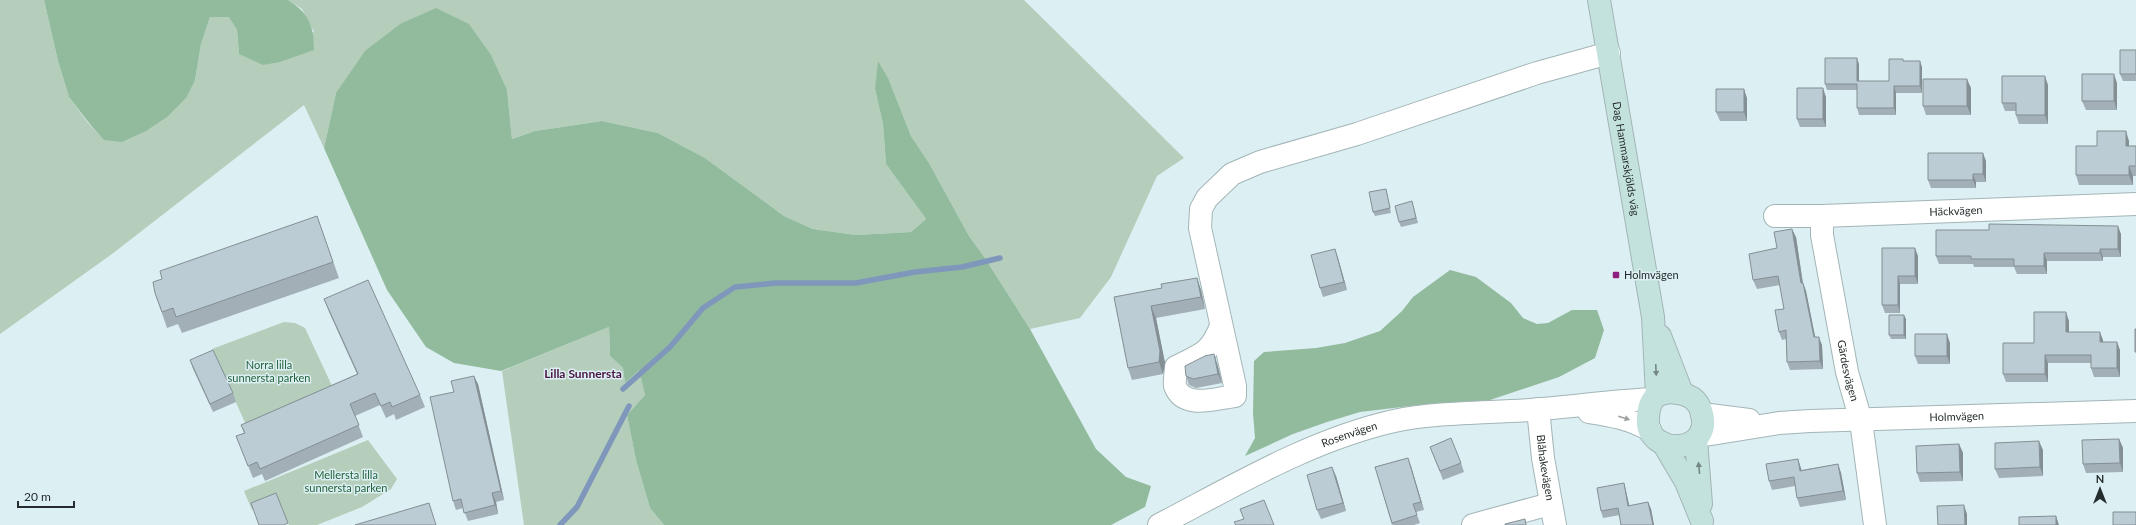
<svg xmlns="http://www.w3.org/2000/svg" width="2136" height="525" font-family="Lato,sans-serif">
	<rect width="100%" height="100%" fill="#dceff2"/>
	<path fill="#b5cebb" d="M0,0H44L58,61L69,97L88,123L104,139L195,80L201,44L210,17L229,16L237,30L239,54L314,32L302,9L288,0H1024L1184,158L1157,176L1111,277L1080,318L1030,329L985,258L969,236L929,163L911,136L889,80L875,89L883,124L886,164L926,219L911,232L856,235L813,229L784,216L705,158L658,133L602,121L535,131L512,139L507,90L336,93L324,148L304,105L112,254L0,334Z
		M284,322L295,323L305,328L333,388L247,427L212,349Z
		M609,327L610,356L623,368L625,383L639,369L645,395L627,415L636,460L650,508L664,525H524L502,371Z
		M368,440L397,479L391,489L362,507L317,525H289L277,498L252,510L244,491Z"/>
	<path fill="#92bb9e" d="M44,0H288C309,13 314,26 314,50L280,62L263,65L239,54L237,30L229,17H210L201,44L195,80L186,98L167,117L146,131L122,142L104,140L89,123L69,97L58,61Z
		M436,8L469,24L491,55L507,90L512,139L535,131L602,121L658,133L705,158L784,216L813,229L856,235L911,232L926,219L886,164L883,124L875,89L878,61L889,80L911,136L929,163L969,236L985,258L1030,329L1096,449L1126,477L1151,486L1145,507L1111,525H664L650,508L636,460L627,415L645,395L639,370L625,383L623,368L610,356L609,327L501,371L454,363L426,347L387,290L324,148L336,93L365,51L400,24Z
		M1450,270L1476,277L1511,303L1523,318L1537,324L1548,323L1572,310H1597L1604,330L1595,358L1559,377L1484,402L1427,404L1360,412L1327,422L1293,434L1245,456L1255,438L1253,413L1254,361L1264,352L1316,348L1345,343L1380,331L1402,311L1413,297Z"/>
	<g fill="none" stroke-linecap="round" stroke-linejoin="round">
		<path stroke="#7e97bb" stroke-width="5.5" d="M623,389L670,347L703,308L735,287L776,283H856L915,272L962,267L1000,258
			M560,525L577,507L629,406"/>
		<defs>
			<g id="minor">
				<path id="s1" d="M1775,216H1822L2136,204"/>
				<path id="s2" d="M1822,216V235L1847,372L1861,421L1875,525"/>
				<path d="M1221,326C1210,354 1201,354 1176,367C1176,372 1174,381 1175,386C1184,410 1216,398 1235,396V386L1200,228L1201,209L1207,198L1232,174L1260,162L1357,134L1537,73L1609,53"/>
				<path id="s3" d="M1538,409L1543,458L1555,525"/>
				<path d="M1702,414L1749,420"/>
				<path id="s4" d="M1699,436L1779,423L1810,421L2136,411"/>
				<path d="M1473,525L1550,504"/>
			</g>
			<g id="tertiary">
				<path d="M1589,412C1611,415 1630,419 1650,430"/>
				<path id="s5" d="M1159,525C1234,486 1310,440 1394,421C1437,412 1485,413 1529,410C1571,407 1612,401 1653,399"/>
			</g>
			<g id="secondary">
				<path id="s6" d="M1599,0L1653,317L1657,395"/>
				<path d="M1660,336L1682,393"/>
				<path d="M1669,392C1681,393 1695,395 1700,408C1719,455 1644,459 1648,417C1649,407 1650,402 1657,395Z"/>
				<path d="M1696,440L1701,504"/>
				<path d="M1663,443L1686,482L1702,521"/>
			</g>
		</defs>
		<use href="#minor" stroke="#a2b5b7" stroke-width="24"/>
		<use href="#tertiary" stroke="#a2b5b7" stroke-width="24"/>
		<use href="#secondary" stroke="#a2b5b7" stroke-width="24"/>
		<use href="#minor" stroke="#fff" stroke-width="22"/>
		<use href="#tertiary" stroke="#fff" stroke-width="22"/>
		<use href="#secondary" stroke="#c4e2dd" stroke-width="22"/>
	</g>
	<path fill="#a2afb6" d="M2136,50V81H2123L2120,74Z
		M1904,61L1922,67V93H1896V115H1859L1857,108V90H1827L1825,84L1859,64V81H1889Z
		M2117,83V110H2086L2082,101Z
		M2048,85V124H2019L2016,115V111H2005L2002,103Z
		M1971,88V115H1926L1923,106Z
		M1826,97V127H1800L1797,119Z
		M1747,98V121H1720L1716,112Z
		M2129,141V146H2136V176H2133V185H2079L2076,175L2097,146Z
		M1986,161V182H1976V188H1931L1928,180Z
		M1387,193L1391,213L1375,216L1373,212Z
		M1412,201L1418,223L1401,227L1399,222Z
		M317,216L339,278L182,333L178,324L167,328L155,293L162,279Z
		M2121,234V257H2103V261H2047V274H2017L2014,267H1974L1973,264H1939L1936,256Z
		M1796,237L1803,283L1806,291L1815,337L1822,345L1823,369L1790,370L1787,362L1786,339L1782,340L1779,332L1784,309L1780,285L1757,289L1753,280L1777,248Z
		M1882,248L1918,256V284H1900V313H1885L1882,305Z
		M1335,249L1338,258L1347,290L1323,297L1320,288Z
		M1197,278L1201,290L1205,309L1156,318L1165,363L1163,374L1132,380L1128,368L1114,297L1162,288Z
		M324,299L420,395L425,407L396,420L394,414L386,418L380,405L355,416L363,437L265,481L262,474L253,478L236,436L244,433L241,425L357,374L329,312Z
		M1906,319V339H1891L1889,335Z
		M2069,321V332L2103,340V342L2120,350V377H2094L2091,368V363H2048V382H2006L2003,374L2034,343Z
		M1950,343V364H1918L1915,356Z
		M190,360L233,393L236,402L213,412L193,369Z
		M1217,363L1222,383L1196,388L1189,385L1186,376Z
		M478,384L504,500L496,502L498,514L468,521L463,508L456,510L453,501L454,392Z
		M2119,439L2123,448V472L2086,473L2083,464Z
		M1959,444L1963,453V481L1920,482L1917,473Z
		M1430,447L1461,463L1464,472L1443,480Z
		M2043,450V476L1999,478L1995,469Z
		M1408,458L1424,510L1416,512L1420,523L1414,525H1392L1375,467Z
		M1838,464L1841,473L1846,500L1800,507L1797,498L1795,486L1772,490L1769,481L1801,468V470Z
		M1336,476L1346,511L1321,519L1317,510Z
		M1624,483L1626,491L1629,506L1648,502L1651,509L1654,525H1621L1620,515L1603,518L1601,511Z"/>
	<path fill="#848f94" d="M1857,58L1859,64V88L1857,81Z
		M1920,61L1922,67V93L1920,86Z
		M2114,74L2117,83V110L2114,101Z
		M2045,76L2048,85V124L2045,115Z
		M1967,79L1971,88V115L1967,106Z
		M1894,86L1896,93V115L1894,108Z
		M1823,88L1826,97V127L1823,119Z
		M1744,89L1747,98V121L1744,112Z
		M2126,131L2129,141V156L2126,146Z
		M1983,153L1986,161V182L1983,174Z
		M2129,166L2133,176V185L2129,175Z
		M1973,174L1976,182V188L1973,180Z
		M2118,226L2121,234V257L2118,249Z
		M1792,229L1796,237L1804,292L1801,283Z
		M1915,248L1918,256V284L1915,276Z
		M1335,249L1338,258L1347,290L1344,282Z
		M2100,249L2103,257V261L2100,253Z
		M2044,253L2047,261V274L2044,266Z
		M1898,276L1900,284V313L1898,305Z
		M1197,278L1201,290L1205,309L1201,297Z
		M1803,283L1806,291L1817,346L1814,337Z
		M1151,306L1156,318L1165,363L1163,374L1159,362Z
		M2066,312L2069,321V340L2066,332Z
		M1904,315L1906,319V339L1904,335Z
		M2100,332L2103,340V350L2100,342Z
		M1947,334L1950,343V364L1947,356Z
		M1819,337L1822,345L1823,369L1820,361Z
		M2117,342L2120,350V377L2117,368Z
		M1214,354L1217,363L1222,383L1218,374Z
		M2045,355L2048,363V382L2045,374Z
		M474,376L478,384L504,500L501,491Z
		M2119,439L2123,448V472L2120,463Z
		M2039,441L2043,450V476L2040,467Z
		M1959,444L1963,453V481L1960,472Z
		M1408,458L1411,466L1424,510L1421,502Z
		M1798,459L1801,468L1803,479L1800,471Z
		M1838,464L1841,473L1846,500L1843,491Z
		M1332,467L1336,476L1346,511L1343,503Z
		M1624,483L1626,491L1631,513L1628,506Z
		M492,493L496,502L498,514L495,505Z
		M1648,502L1651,509L1654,525H1653Z
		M1964,505L1967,514V525H1965Z
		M2056,516L2059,525H2056Z"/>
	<path fill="#bcccd4" stroke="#848f94" d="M2120,50H2136V74H2120Z
		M1825,58H1857V81H1889V59H1903V61H1920V86H1894V108H1857V84H1825Z
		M2082,74H2114V101H2082Z
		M2002,76H2045V115H2016V103H2002Z
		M1923,79H1967V106H1923Z
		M1797,88H1823V119H1797Z
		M1716,89H1744V112H1716Z
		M2097,131H2126V146H2136V166H2129V175H2076V146H2097Z
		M1928,153H1983V174H1973V180H1928Z
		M1386,189L1390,208L1373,212L1369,192Z
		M1412,201L1416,218L1399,222L1395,206Z
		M317,216L333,262L176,317L173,308L162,312L155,293L153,282L162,279L160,271Z
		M1989,224L2118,226V249H2100V253H2044V266H2014V259H1971V256H1936V230H1989Z
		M1792,229L1801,283H1803L1814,337H1819L1820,361L1787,362L1786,330L1779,332L1775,310L1784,309L1778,276L1753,280L1749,254L1777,248L1774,232Z
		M1882,248H1915V276H1898V305H1882Z
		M1335,249L1344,282L1320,288L1311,255Z
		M1197,278L1201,297L1151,306L1160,351L1159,362L1128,368L1114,297L1162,288L1161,284Z
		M368,280L420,395L392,407L390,402L381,406L375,393L350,404L359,425L260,469L257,462L248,466L236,436L245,433L241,425L358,374L324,299Z
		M2034,312H2066V332H2100V342H2117V368H2091V355H2045V374H2003V343H2034Z
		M1889,315H1904V335H1889Z
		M2135,329H2136V352H2135Z
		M1915,334H1947V356H1915Z
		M213,350L233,393L210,404L190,360Z
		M1214,354L1218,374L1193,379L1186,376L1185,366L1205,356Z
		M474,376L501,491L492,493L495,505L464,513L461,499L453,501L430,397L454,392L451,381Z
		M1451,438L1461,463L1440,471L1430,447Z
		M2119,439L2120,463L2083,464L2082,440Z
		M2039,441L2040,467L1995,469V443Z
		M1959,444L1960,472L1917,473L1916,446Z
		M1408,458L1421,502L1413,504L1417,515L1392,523L1375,467Z
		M1798,459L1800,471L1838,464L1843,491L1797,498L1794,477L1769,481L1766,464Z
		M1332,467L1343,503L1317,510L1307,475Z
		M1624,483L1628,506L1648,502L1653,525H1621L1618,508L1601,511L1597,488Z
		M276,493L288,523L284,525H259L251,503Z
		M1264,500L1274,525H1236L1234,522L1244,519L1240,509Z
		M429,503L436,525H355Z
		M1964,505L1965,525H1938L1937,506Z
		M2113,512H2136V525H2113Z
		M2056,516V525H2019V517Z
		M1525,519L1526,525H1505V524Z"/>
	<defs><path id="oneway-solid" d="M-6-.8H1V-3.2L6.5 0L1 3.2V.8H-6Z"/></defs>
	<g fill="#748785">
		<use href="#oneway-solid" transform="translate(1656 370) rotate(87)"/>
		<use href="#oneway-solid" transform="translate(1699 468) rotate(-96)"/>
	</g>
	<use fill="#9da0a0" href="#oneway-solid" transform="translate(1624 418) rotate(18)"/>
	<rect fill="#911f80" stroke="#dceff2" stroke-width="1.5" x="1612" y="271" width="8" height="8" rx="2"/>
	<g text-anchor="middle" stroke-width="3" stroke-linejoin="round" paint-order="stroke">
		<g font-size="11" fill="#252c2d" stroke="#dceff2">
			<text dy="4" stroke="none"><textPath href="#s6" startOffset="161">Dag Hammarskjölds väg</textPath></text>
			<text dy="4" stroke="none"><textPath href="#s1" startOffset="181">Häckvägen</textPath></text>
			<text dy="4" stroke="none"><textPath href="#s2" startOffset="157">Gärdesvägen</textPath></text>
			<text dy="4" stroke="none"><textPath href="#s4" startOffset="259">Holmvägen</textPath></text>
			<text dy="4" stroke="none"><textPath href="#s5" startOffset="211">Rosenvägen</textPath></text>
			<text dy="4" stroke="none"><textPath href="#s3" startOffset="59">Blåhakevägen</textPath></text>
		</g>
		<g font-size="11" fill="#252c2d" stroke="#dceff2" text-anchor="start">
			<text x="1624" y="279">Holmvägen</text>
		</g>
		<g font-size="11" fill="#23623c" stroke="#dceff2">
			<text x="269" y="369">Norra lilla<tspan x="269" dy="13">sunnersta parken</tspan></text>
			<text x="346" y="479">Mellersta lilla<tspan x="346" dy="13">sunnersta parken</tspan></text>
		</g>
		<g font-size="12" font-weight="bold" fill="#4a1441" stroke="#dceff2">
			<text x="583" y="378">Lilla Sunnersta</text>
		</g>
	</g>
	<g transform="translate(2100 489)" stroke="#dceff2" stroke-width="3" paint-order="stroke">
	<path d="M0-3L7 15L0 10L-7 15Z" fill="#252c2d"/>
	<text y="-6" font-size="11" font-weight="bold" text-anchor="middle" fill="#252c2d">N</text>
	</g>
	<path d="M18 501v6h56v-6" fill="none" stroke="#252c2d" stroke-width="2"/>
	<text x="24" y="501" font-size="12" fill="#252c2d" stroke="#dceff2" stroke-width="3" paint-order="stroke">20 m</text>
</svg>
